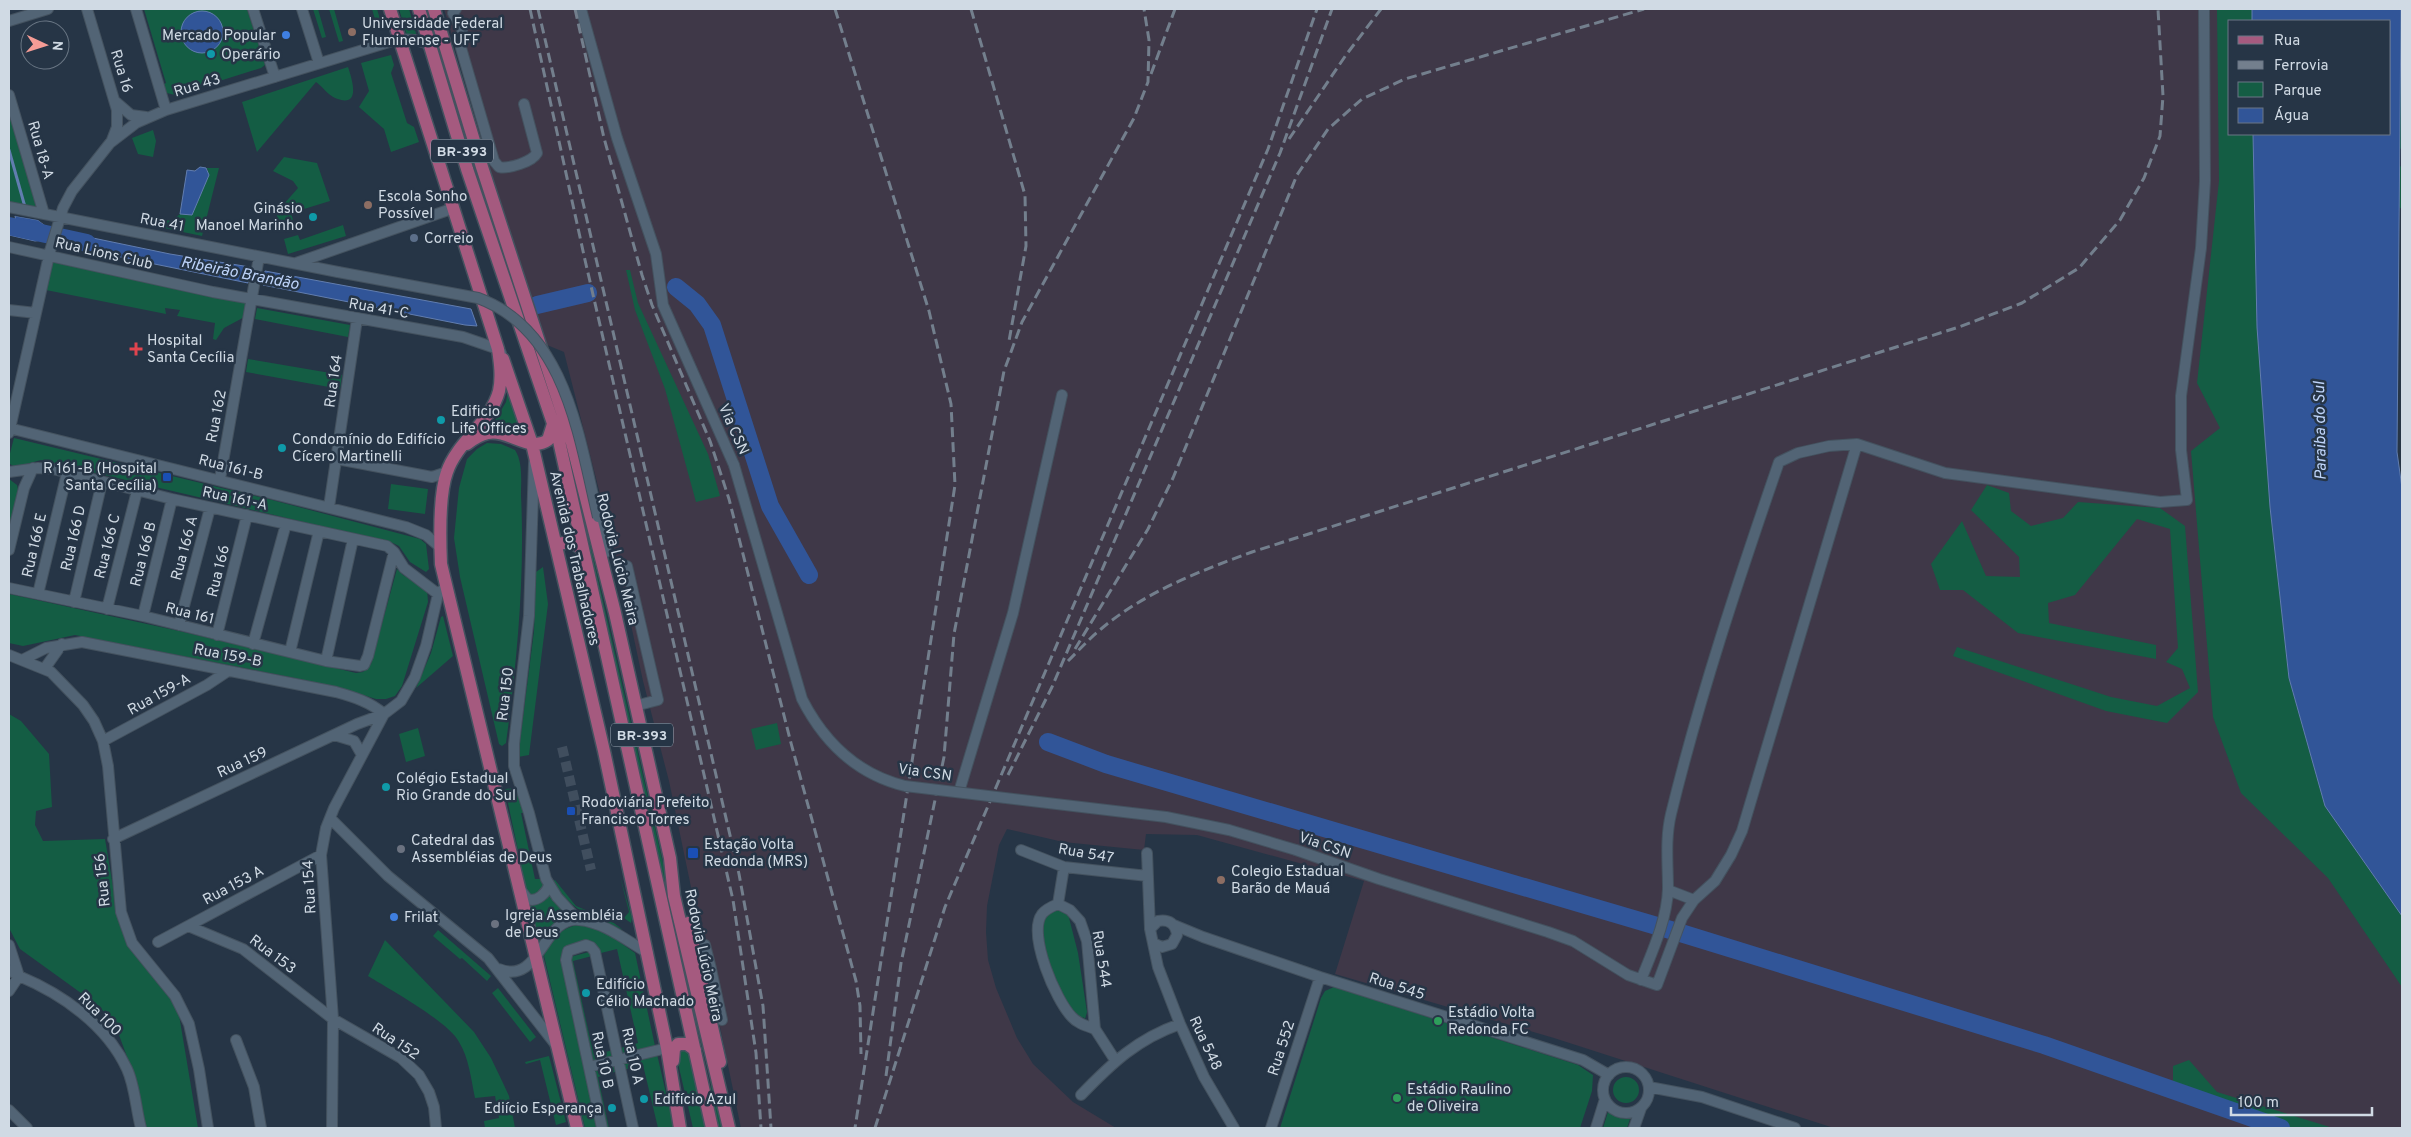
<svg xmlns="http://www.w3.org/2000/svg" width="2411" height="1137" font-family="Overpass,sans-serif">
	<rect width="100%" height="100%" fill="#263546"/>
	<path fill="#3f3848" d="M444,9H2252V21H2230V134H2253L2257,327L2325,806L2402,916V1128H1834L1554,1038L1335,974L1364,881L1197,835L1146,834L1144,850L1063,842L1007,829L999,845L987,906L986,932L988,960L996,988L1017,1038L1033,1064L1073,1102L1116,1128H741L669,781L643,681L620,573L564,352L547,345L530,297L486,163L481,131Z"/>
	<path fill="#145d44" d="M144,9H247L265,65L261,68L175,95L167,93L162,85L166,83Z
		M313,9H318L326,37L322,38Z
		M329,9H334L343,41L339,42Z
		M372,9H377L383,29L378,30Z
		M399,9H409L417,37L407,36Z
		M422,9H428L527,311L583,502L595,565L701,1030L726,1128H716L715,1125L710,1077L689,996L590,567L489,226Z
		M2217,9H2252V21H2230V134H2253L2257,327L2270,507L2289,678L2325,806L2402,916V987L2328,878L2241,793L2213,717L2191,451L2220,428L2197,383L2219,181Z
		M2400,9H2402V149L2382,145L2390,134Z
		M391,55L394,65L391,73L407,123L414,127L419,142L391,152L384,129L359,107L369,91L361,63Z
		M348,67C352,79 362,109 335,98C328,95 322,86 316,82L257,152L242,102Z
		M9,95L44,214L11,208L9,199Z
		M153,130L156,141L153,157L138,154L132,138Z
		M284,157L317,163L330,201L291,213L293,220L280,225L276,213L298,188L293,181L273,171Z
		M2402,166V209L2379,197L2377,172Z
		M206,168H219L202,236L159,227L161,219L171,221L180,214L192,215L208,170Z
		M343,225L346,236L288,254L284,239L298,235L300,240Z
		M48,256L252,299L250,314L224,328L216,340L213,339L215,323L177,316L180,310L165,308L166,314L41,289Z
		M626,270H630L638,303L708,454L720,496L696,502L665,389L635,310Z
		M257,308L350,325L348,337L255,319Z
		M248,359L342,375L340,389L246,372Z
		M508,390L523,435L493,424L506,402Z
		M14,438L272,500L420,539L426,544L429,569L426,572L410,562L399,546L393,543L41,460L15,467L10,464L9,457Z
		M487,443L501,444L515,450C523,462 521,482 521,495C525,579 517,660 506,743L502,746L499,744L460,577L454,538L459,488L467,459L477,449Z
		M9,479L17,485L18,489L9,532Z
		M391,484L428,489L425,514L388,509Z
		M1987,485L2009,493L2011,511L2031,526L2063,518L2078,502L2160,508L2185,526L2198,692L2167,723L2106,711L1953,656L1957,647L2111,697L2157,706L2190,688L2182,669L2166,662L2178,648L2170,529L2137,519L2075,595L2048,603L2049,623L2156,645V659L2018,633L1963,590H1940L1931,564L1962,521L1986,576L2020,577L2019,557L1971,510Z
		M543,567L548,604L529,755L518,757L534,631L536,572Z
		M397,569L403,575L427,589L428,602L402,686L395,696L386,699H376L337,687L290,677L75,635L23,646L9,643V594L179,631L356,673L363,672L371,664Z
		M443,616L453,656L416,688L431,653L441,617Z
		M9,714L21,721L49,754L52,807L36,811L35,825L43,841L105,839L118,916L177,1003L198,1128H145L132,1070L116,1027L99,1006L20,949L9,928Z
		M777,723L781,744L756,750L751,729Z
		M418,728L425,756L406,762L399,734Z
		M516,788L524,813H521L535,879H542L545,888L533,896L527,893L505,789Z
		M620,876L632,918L631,923L624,918L629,912Z
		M555,880L576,906L610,920L623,930C589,913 574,915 553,881Z
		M550,894L569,918L539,943L529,902Z
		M1059,908L1067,910L1078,953L1087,1012L1085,1019L1083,1017L1080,1022L1047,975L1041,940L1045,913Z
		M583,924L604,931L635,953L655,1046L619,1055L617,1049L638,1043L617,949L597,954L594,946L568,947L599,1128H585L544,956C549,938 566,925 583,924Z
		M438,930L491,976L487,981L462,958L460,959L433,936Z
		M385,940L474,1032L491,1058L503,1083L509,1096L515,1128H485L484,1121L499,1118L495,1096L475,1098C471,1079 469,1058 459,1042C449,1022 389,989 368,976Z
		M589,952L592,956L573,961L591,1043L594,1055L613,1050L615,1058L590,1063L570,957Z
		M1334,987L1578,1065L1593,1075L1592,1091L1580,1128H1280L1321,998L1325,991Z
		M498,988L536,1037L530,1042L492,993Z
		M685,1050L689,1052L708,1128H693L677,1059L679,1052Z
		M657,1054L674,1128H658L643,1065L623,1070L621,1063Z
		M549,1056L566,1122L556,1125L540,1060L526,1064L525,1062Z
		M2189,1060L2217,1092L2333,1128H2269L2173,1096V1066Z
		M617,1065L618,1071L598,1077L609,1128H604L592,1071Z
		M1613 1090a13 13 0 1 1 26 0a13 13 0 1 1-26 0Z
		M1608,1112L1620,1118L1630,1119L1627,1128H1603Z"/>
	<path fill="#315598" stroke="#617daf" d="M2252,9H2401L2397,452L2402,488V916L2325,806L2289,678L2270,507L2257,327L2253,134H2390V21H2252Z
		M181 32a21 21 0 1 1 42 0a21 21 0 1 1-42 0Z
		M200,167L206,168L209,175L192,215L180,214L187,170L195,171Z
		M15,216L38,220L46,226L43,240L35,241L9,235V220L16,221Z
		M64,232L170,254L250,267L248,283L61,245Z
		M265,271L471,309L477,326L465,325L263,285Z"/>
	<path fill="#263546" d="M16,214L39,218L48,224L45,241L43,242L46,226L38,220L15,216Z"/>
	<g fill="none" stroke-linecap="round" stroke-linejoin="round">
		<path stroke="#617daf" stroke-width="3" d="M9,150L25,207"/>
		<path stroke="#315598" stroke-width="18" d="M9,226L87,243
			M676,287L697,304L712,325L770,506L809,575
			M537,305L588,293
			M1048,742L1106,764L1684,934L2044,1045L2281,1128"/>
		<path stroke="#404e5e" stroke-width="10" stroke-dasharray="10 5" stroke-linecap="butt" d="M562,747L591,870"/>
		<defs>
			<path id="minor" d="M87,9L117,110V127L112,140
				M136,9L166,110
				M253,9L275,77
				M302,9L319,63
				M456,9L453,13L462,30L461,48L494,161L499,167C509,169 532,162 537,153L524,104
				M581,9L617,138L656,254L663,305L734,465
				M9,21L48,9
				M9,95L44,214
				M116,102L131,115L146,117
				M9,207L338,272
				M9,247L213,292L463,337L498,349L501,353
				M296,263L454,208
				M9,310L36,313
				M9,428L406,527L426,535L441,548
				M9,433L50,251L63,208L72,191L110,143L136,123L166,110L399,39L415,40L429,44
				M337,459L432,477L447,472
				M534,463L529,616L514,744V766L529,813L546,879L557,897L578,920
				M9,472L38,468L53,469L172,499L387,546L394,552L404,568L438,594
				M220,479L259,257
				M329,507L357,319
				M598,517L606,552
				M9,550L24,488L33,468
				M627,566L658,700L635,706
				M9,588L143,616L326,661L360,666L364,665L368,656L394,552
				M38,594L67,473
				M74,602L102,482
				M107,609L137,491
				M143,616L172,499
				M179,625L210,508
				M217,635L247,515
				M253,644L286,524
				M290,652L319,531
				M9,655L51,672L83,705L94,721L103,741L108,766L121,912L132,943L175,996L189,1024L199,1069L208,1128
				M24,659L46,648L82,642L336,692C354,697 370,702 384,714L357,724L113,839
				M326,661L353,539
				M45,668L62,644
				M334,735L354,741L362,755
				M103,741L207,685L228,671
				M959,792L1013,613L1062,395
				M330,818L388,876L488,958L556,1045
				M1021,850L1064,867L1148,876
				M1296,850L1379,879L1548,932L1573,941L1628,975L1657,985L1682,918L1694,900L1715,881L1731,855L1742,831L1857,444
				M1147,853L1150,929
				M519,888C522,891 525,897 528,899C537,903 547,892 549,885
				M1668,890L1694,900
				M1058,904L1070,910L1080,921L1087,941L1095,1029L1115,1060
				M1058,904C1053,906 1046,909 1042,914C1027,934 1056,1001 1072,1017C1078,1024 1087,1026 1095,1029
				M1058,904L1064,867
				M1174,925L1203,937L1320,977L1583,1060L1609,1075
				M188,926L243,949L333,1019L401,1058L419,1075L429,1092L434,1107L436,1128
				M158,942L321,855
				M1153,943L1162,947L1172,944L1177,935C1176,924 1169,919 1158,921L1150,929L1158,967L1180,1024L1204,1077L1234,1128
				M9,945L19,976C62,994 107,1025 127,1069C135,1086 136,1110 141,1128
				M705,945L711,969
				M499,969C541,986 542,916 579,920C604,922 627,941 648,953
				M9,970L19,976L9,991
				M700,973L711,969L722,1020
				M1641,980C1652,952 1667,920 1668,889C1668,864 1665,839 1671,814C1700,695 1739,578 1779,462L1798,453L1829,446L1857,444L1945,473L2160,502L2187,500L2181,450V396L2201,248L2205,181L2204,9
				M236,1040L254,1087L261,1128
				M589,1067L667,1048
				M1603 1090a23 23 0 1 1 46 0a23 23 0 1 1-46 0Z
				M1649,1087L1702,1097L1795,1128
				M1081,1095C1112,1063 1137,1039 1180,1024
				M9,1110L27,1128
				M332,1128L333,1019L321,855L326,828L334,808L384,714L401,701L415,677L426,646L438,594L446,587
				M602,1128L566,960L568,951L586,945L591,947L595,952L633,1128
				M1271,1128L1320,977
				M1596,1128L1605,1099
				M1634,1128L1641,1108"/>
			<path id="major" d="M390,9L498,349C500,363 502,377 499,391C491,422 457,442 447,472C439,494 440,541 441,564L577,1128
				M419,9L467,169L559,441L712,1128
				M434,9L482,167L572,443L615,613L670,858L674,896L729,1128
				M503,359L532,444L604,751L667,1048L680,1128
				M467,444C473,439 480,435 488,433C509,429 530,453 548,440L553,424
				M556,544L572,542L582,549
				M688,923L720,1062
				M673,1061L674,1049L678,1044H687L695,1050"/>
		</defs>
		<use href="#minor" stroke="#44525f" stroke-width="12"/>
		<use href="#major" stroke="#44525f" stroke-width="15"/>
		<use href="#minor" stroke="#526475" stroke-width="10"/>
		<use href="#major" stroke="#a55a7f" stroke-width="12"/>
		<path stroke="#737f8d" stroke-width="3" stroke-dasharray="10 5" stroke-linecap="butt" d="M530,9L585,260L733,900L756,1053L761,1128
			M538,9L739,874L763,1006L771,1128
			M575,9L604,138L642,275L652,305L710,441L729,499L791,743L856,981L860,1006L861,1054
			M835,9L929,311L951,404L955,485L855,1128
			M971,9L1025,195L1026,246L1009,341
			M1151,74L1175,9
			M1289,139L1346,55L1381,9
			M1075,649L1148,529L1173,478L1297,175L1328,129L1362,99L1405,79L1644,9
			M1068,661C1079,650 1089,639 1101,629C1145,592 1200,571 1252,552L1959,327L2022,303L2079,268L2120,220L2144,178L2160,136L2163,96L2158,9
			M1008,775L1052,687L1280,153L1332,9
			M886,1076L901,963L944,757L954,634L1004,371L1022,322L1134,118L1148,82L1149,40L1144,9
			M875,1128L945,907L1268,149L1317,9"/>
		<defs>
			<path id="minor-bridge" d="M338,272L478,298C566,330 579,438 598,517
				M734,465L802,699C824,742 856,774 905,786L1166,817L1229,830L1296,850"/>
		</defs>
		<use href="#minor-bridge" stroke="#44525f" stroke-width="12" stroke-linecap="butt"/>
		<use href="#minor-bridge" stroke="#526475" stroke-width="10"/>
	</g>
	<g fill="#8d6e63" stroke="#263546" stroke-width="2">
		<circle cx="352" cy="32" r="5"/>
		<circle cx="368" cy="205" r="5"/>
		<circle cx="1221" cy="880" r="5"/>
	</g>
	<g fill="#3f7fe0" stroke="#263546" stroke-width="2">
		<circle cx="286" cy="35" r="5"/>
		<circle cx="394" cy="917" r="5"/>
	</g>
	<g fill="#0f9aa8" stroke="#263546" stroke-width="2">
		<circle cx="211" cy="54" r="5"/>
		<circle cx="313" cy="217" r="5"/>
		<circle cx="441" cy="420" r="5"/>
		<circle cx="282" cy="448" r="5"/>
		<circle cx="386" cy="787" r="5"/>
		<circle cx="586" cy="993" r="5"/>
		<circle cx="644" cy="1099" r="5"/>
		<circle cx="612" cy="1108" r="5"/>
	</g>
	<circle fill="#5c6f8a" stroke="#263546" stroke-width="2" cx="414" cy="238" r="5"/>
	<path fill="#e0444e" stroke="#263546" stroke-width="2" d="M133.5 341.5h5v5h5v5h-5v5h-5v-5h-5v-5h5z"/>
	<g fill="#1a4fb4" stroke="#263546" stroke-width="2">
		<rect x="162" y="472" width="10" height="10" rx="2.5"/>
		<rect x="566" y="806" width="10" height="10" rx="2.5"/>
		<rect x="687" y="847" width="12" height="12" rx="2.5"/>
	</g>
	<g fill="#6b7280" stroke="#263546" stroke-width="2">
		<circle cx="401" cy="849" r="5"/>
		<circle cx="495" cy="924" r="5"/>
	</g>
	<g fill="#2e9e5b" stroke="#263546" stroke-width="2">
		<circle cx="1438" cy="1021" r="5"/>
		<circle cx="1397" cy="1098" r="5"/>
	</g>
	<g text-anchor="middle" stroke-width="5" stroke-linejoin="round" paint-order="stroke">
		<g fill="#263546" stroke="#9da8b5" stroke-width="1">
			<rect x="431" y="139.5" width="62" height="23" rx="4"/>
			<rect x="611" y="723.5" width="62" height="23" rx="4"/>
		</g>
		<g font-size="14" font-weight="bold" fill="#d0dae4">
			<text x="462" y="156">BR-393</text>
			<text x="642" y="740">BR-393</text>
		</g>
		<g font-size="15" fill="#d0dae4" stroke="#263546" text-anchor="start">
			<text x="362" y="28">Universidade Federal<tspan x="362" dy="17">Fluminense - UFF</tspan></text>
			<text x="276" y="40" text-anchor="end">Mercado Popular</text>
			<text x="221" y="59">Operário</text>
			<text x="378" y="201">Escola Sonho<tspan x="378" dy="17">Possível</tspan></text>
			<text x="303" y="213" text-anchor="end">Ginásio<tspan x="303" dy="17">Manoel Marinho</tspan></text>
			<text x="424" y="243">Correio</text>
			<text x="147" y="345">Hospital<tspan x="147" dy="17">Santa Cecília</tspan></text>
			<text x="451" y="416">Edificio<tspan x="451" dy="17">Life Offices</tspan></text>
			<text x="292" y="444">Condomínio do Edifício<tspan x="292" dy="17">Cícero Martinelli</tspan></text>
			<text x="157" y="473" text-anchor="end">R 161-B (Hospital<tspan x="157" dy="17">Santa Cecília)</tspan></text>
			<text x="396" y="783">Colégio Estadual<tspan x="396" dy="17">Rio Grande do Sul</tspan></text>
			<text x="581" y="807">Rodoviária Prefeito<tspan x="581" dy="17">Francisco Torres</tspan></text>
			<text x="411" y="845">Catedral das<tspan x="411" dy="17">Assembléias de Deus</tspan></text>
			<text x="704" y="849">Estação Volta<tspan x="704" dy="17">Redonda (MRS)</tspan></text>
			<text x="1231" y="876">Colegio Estadual<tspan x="1231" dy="17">Barão de Mauá</tspan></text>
			<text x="505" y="920">Igreja Assembléia<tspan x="505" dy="17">de Deus</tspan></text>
			<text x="404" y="922">Frilat</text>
			<text x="596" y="989">Edifício<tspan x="596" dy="17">Célio Machado</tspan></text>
			<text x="1448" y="1017">Estádio Volta<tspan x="1448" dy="17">Redonda FC</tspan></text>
			<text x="1407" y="1094">Estádio Raulino<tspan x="1407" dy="17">de Oliveira</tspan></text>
			<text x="654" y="1104">Edifício Azul</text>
			<text x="602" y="1113" text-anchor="end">Ediício Esperança</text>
		</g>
		<g font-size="15" fill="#d0dae4" stroke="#263546">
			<text transform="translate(122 71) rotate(73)" y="5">Rua 16</text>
			<text transform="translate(197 85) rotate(-17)" y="5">Rua 43</text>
			<text transform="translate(41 150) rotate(74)" y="5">Rua 18-A</text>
			<text transform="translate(162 222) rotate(11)" y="5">Rua 41</text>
			<text transform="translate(104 253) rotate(13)" y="5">Rua Lions Club</text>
			<text transform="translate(379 308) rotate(10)" y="5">Rua 41-C</text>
			<text transform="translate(333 381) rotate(-82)" y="5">Rua 164</text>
			<text transform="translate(216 416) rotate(-79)" y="5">Rua 162</text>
			<text transform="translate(734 429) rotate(66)" y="5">Via CSN</text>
			<text transform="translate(231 467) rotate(14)" y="5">Rua 161-B</text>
			<text transform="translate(235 498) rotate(12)" y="5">Rua 161-A</text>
			<text transform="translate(73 538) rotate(-77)" y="5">Rua 166 D</text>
			<text transform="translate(34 545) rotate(-77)" y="5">Rua 166 E</text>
			<text transform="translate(107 546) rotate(-76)" y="5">Rua 166 C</text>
			<text transform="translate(184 548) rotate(-75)" y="5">Rua 166 A</text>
			<text transform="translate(143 554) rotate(-76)" y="5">Rua 166 B</text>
			<text transform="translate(575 558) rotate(77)" y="5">Avenida dos Trabalhadores</text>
			<text transform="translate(618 559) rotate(76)" y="5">Rodovia Lúcio Meira</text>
			<text transform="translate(218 571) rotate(-76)" y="5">Rua 166</text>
			<text transform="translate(190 613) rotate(14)" y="5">Rua 161</text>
			<text transform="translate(228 655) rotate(11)" y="5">Rua 159-B</text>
			<text transform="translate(159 694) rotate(-29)" y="5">Rua 159-A</text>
			<text transform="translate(505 694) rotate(-83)" y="5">Rua 150</text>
			<text transform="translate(242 762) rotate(-25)" y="5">Rua 159</text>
			<text transform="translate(925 772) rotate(8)" y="5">Via CSN</text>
			<text transform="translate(1325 845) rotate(19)" y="5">Via CSN</text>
			<text transform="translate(1086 853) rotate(10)" y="5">Rua 547</text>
			<text transform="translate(102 880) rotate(-96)" y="5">Rua 156</text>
			<text transform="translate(233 885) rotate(-28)" y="5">Rua 153 A</text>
			<text transform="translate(309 887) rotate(-93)" y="5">Rua 154</text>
			<text transform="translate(273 954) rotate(37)" y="5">Rua 153</text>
			<text transform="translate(704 955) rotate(78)" y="5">Rodovia Lúcio Meira</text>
			<text transform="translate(1102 959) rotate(81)" y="5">Rua 544</text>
			<text transform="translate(1397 986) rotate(18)" y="5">Rua 545</text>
			<text transform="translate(100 1014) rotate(45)" y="5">Rua 100</text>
			<text transform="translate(396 1041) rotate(34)" y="5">Rua 152</text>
			<text transform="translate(1206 1043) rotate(65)" y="5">Rua 548</text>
			<text transform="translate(1281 1048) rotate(-72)" y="5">Rua 552</text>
			<text transform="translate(633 1056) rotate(78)" y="5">Rua 10 A</text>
			<text transform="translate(603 1060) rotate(78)" y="5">Rua 10 B</text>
		</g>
		<g font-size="16" font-style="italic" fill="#bed4fa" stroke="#263546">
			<text transform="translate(240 272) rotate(11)" y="6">Ribeirão Brandão</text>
			<text transform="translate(2319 431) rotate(-91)" y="6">Paraiba do Sul</text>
		</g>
	</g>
	<rect width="2411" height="1137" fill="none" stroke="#d0dae4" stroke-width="20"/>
	<rect x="2228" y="20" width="162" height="115" fill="#263546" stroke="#6a7785"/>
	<rect x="2238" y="36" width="25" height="8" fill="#a55a7f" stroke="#6a7785"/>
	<text x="2274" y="45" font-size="15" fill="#d0dae4">Rua</text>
	<rect x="2238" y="61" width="25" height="8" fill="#737f8d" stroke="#6a7785"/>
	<text x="2274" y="70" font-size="15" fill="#d0dae4">Ferrovia</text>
	<rect x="2238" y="82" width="25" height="15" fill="#145d44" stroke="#6a7785"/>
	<text x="2274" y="95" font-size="15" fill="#d0dae4">Parque</text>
	<rect x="2238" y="108" width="25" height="15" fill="#315598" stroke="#6a7785"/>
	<text x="2274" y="120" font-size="15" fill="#d0dae4">Água</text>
	<g transform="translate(45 45) rotate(94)"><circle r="24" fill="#263546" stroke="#6a7785"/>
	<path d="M0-4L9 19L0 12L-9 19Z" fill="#f59c96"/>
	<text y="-8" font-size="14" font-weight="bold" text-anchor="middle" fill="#d0dae4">N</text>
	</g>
	<path d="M2231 1107v8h141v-8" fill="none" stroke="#d0dae4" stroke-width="2.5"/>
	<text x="2238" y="1107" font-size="15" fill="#d0dae4" stroke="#263546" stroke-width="4" paint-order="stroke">100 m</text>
</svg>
